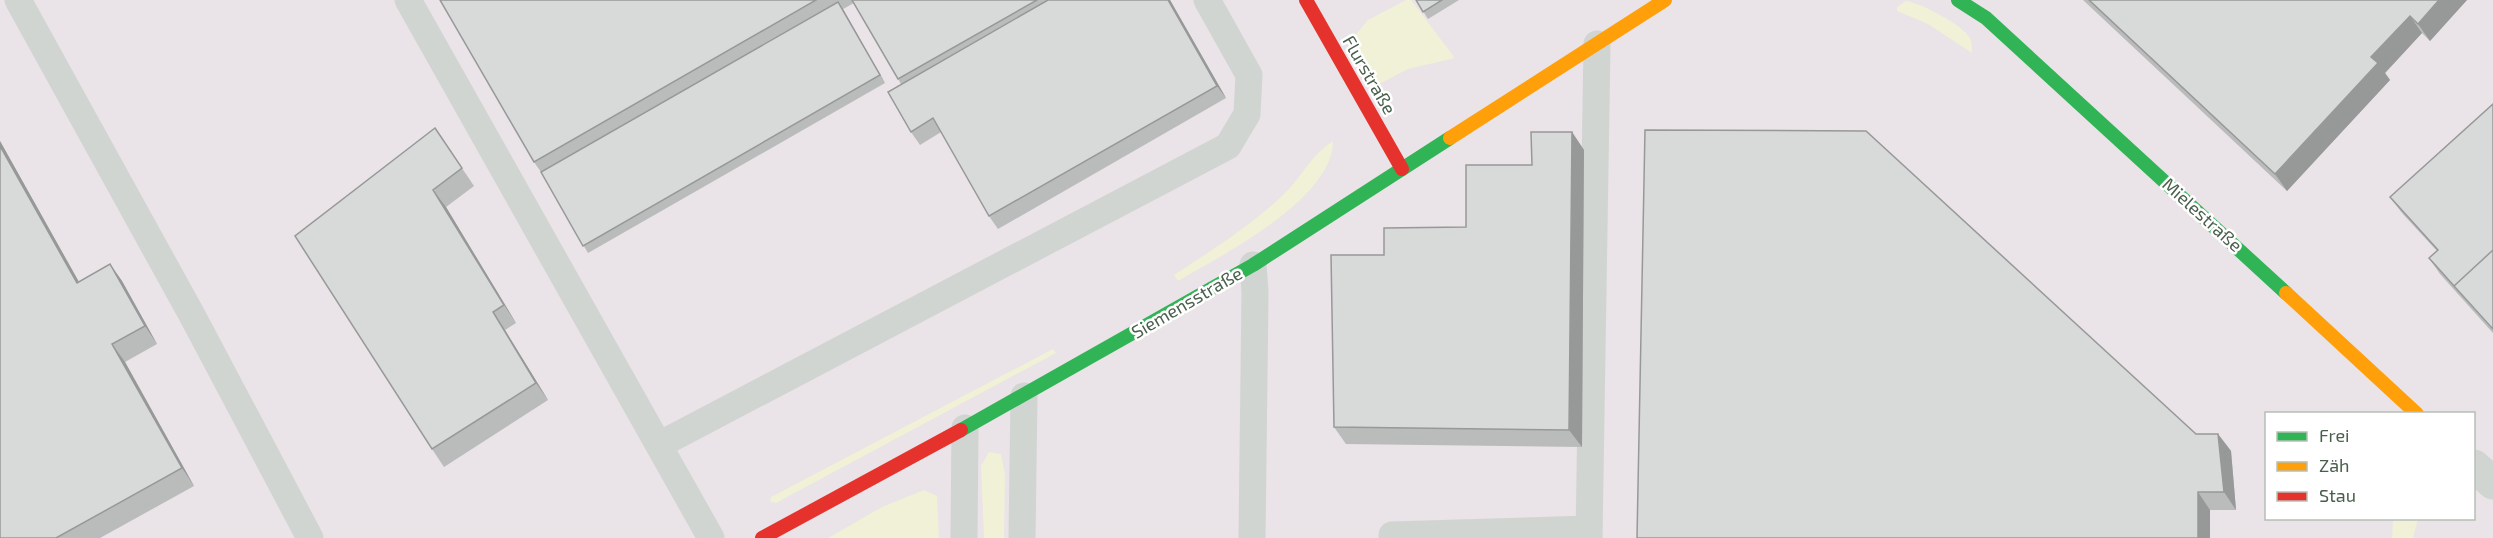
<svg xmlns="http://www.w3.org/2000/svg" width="2493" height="538" font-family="'Exo 2',sans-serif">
	<rect width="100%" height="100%" fill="#f2f2f2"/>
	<path fill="#eae3e7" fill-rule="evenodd" d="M0,0H2493V538H0ZM2266,414H2474V518H2266Z"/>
	<path fill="#f0f1d7" d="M1406,0H1411L1455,58L1408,69L1379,84L1353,38L1368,20Z
		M1906,1C1921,3 1963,25 1970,38C1972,43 1972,48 1972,53L1928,24L1897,11V7Z
		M1333,141C1333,199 1224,254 1178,281L1174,275C1212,250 1250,226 1283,195C1302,177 1310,156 1333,141Z
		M1053,349L1056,353L776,503L770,501L771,497Z
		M989,452L1001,454L1005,475L1004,538H984L981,466Z
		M924,490L937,496L939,538H828L882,507Z
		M2393,519H2418L2413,538H2392Z"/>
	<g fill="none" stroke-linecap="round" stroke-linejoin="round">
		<path stroke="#d1d5d1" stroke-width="27" d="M18,0L193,317L310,538
			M408,0L711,538
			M659,445L1228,146L1247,114L1249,75L1207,0
			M1392,535L1589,529
			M964,538L965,428
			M1022,538L1024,396
			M1252,538L1255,292L1253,265
			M1589,538L1597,44"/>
		<path stroke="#d1d5d1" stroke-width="33" d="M2474,466L2493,483"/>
		<path stroke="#30b455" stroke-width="14" d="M1958,0L1986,18L2286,293
			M961,430L1253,265L1450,138"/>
		<path stroke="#ff9f0a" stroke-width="14" d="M1450,138L1665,0
			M2286,293L2417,414"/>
		<path stroke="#e5322d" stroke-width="14" d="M1306,0L1402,169
			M762,538L961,430"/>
	</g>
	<path fill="#babbbb" d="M440,0H1170L1226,98L998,229L989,216L941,132L920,145L911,132L901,84L854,3L843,9L885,83L588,253L541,172L534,162Z
		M1416,0H1459L1428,19Z
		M2083,0H2467L2430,41L2422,33L2385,73L2390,80L2287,191Z
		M2493,104V333L2440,274L2429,258L2437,251L2402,213L2390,197Z
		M435,128L474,186L446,207L516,323L505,330L548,400L444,467L432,449Z
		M1572,132L1584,150L1582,447L1346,444L1334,427L1384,255L1466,227L1532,165Z
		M0,141L79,282L110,264L122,281L157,344L125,362L194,486L100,538H0Z
		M2196,434H2218L2231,451L2236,510H2210V538H1637Z"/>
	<path fill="#979998" d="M1168,0H1170L1226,98L1217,86Z
		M2439,0H2467L2430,41L2418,24Z
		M838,2L843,9L885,83L880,75Z
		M2410,16L2422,33L2385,73L2390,80L2287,191L2275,174L2371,57Z
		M1572,132L1584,150L1582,447L1569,430Z
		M0,141L89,300L77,283L0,146Z
		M433,190L446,207L516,323L504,305Z
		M110,264L122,281L157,344L145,326Z
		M493,312L505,330L548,400L536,383Z
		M112,344L125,362L194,486L182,468Z
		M2218,434L2231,451L2236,510L2224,492Z
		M2198,492L2210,510V538H2198Z"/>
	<path fill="#d8dad9" stroke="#979998" stroke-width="1.5" d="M440,0H816L534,162Z
		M852,0H1037L898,79Z
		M1048,0H1168L1217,86L989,216L933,118L911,132L888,92Z
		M1416,0H1442L1423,12Z
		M2089,0H2439L2418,24L2410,16L2371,57L2378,63L2275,174Z
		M838,2L880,75L583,246L541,172Z
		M2493,104V250L2454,286L2455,287L2429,258L2438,250L2390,197Z
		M435,128L462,168L433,190L504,305L493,312L536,383L432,449L295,236Z
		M1645,130L1866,131L2196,434H2218L2224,492H2198V538H1637Z
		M1531,132H1572L1569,430L1334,427L1331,255H1384V228L1466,227V165H1532Z
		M0,146L77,283L110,264L145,326L112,344L182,468L56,538H0Z
		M2493,250V329L2454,286Z"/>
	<g text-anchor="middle" stroke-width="5" stroke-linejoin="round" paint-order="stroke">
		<g font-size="18" fill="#495f4c" stroke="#fff">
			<text transform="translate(1369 75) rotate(60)" y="6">Flurstraße</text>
			<text transform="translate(2202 215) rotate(42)" y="6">Mielestraße</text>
			<text transform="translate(1187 303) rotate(-30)" y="6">Siemensstraße</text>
		</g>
	</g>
	<rect x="2265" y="412" width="210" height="108" fill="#ffffff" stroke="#b6bfb7" stroke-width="1.5"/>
	<rect x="2277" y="432" width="30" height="9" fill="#30b455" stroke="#b6bfb7" stroke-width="1.5"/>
	<text x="2319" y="442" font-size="18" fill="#495f4c">Frei</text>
	<rect x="2277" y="462" width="30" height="9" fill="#ff9f0a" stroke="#b6bfb7" stroke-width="1.5"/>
	<text x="2319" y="472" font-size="18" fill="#495f4c">Zäh</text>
	<rect x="2277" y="492" width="30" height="9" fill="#e5322d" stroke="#b6bfb7" stroke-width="1.5"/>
	<text x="2319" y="502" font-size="18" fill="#495f4c">Stau</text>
</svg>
